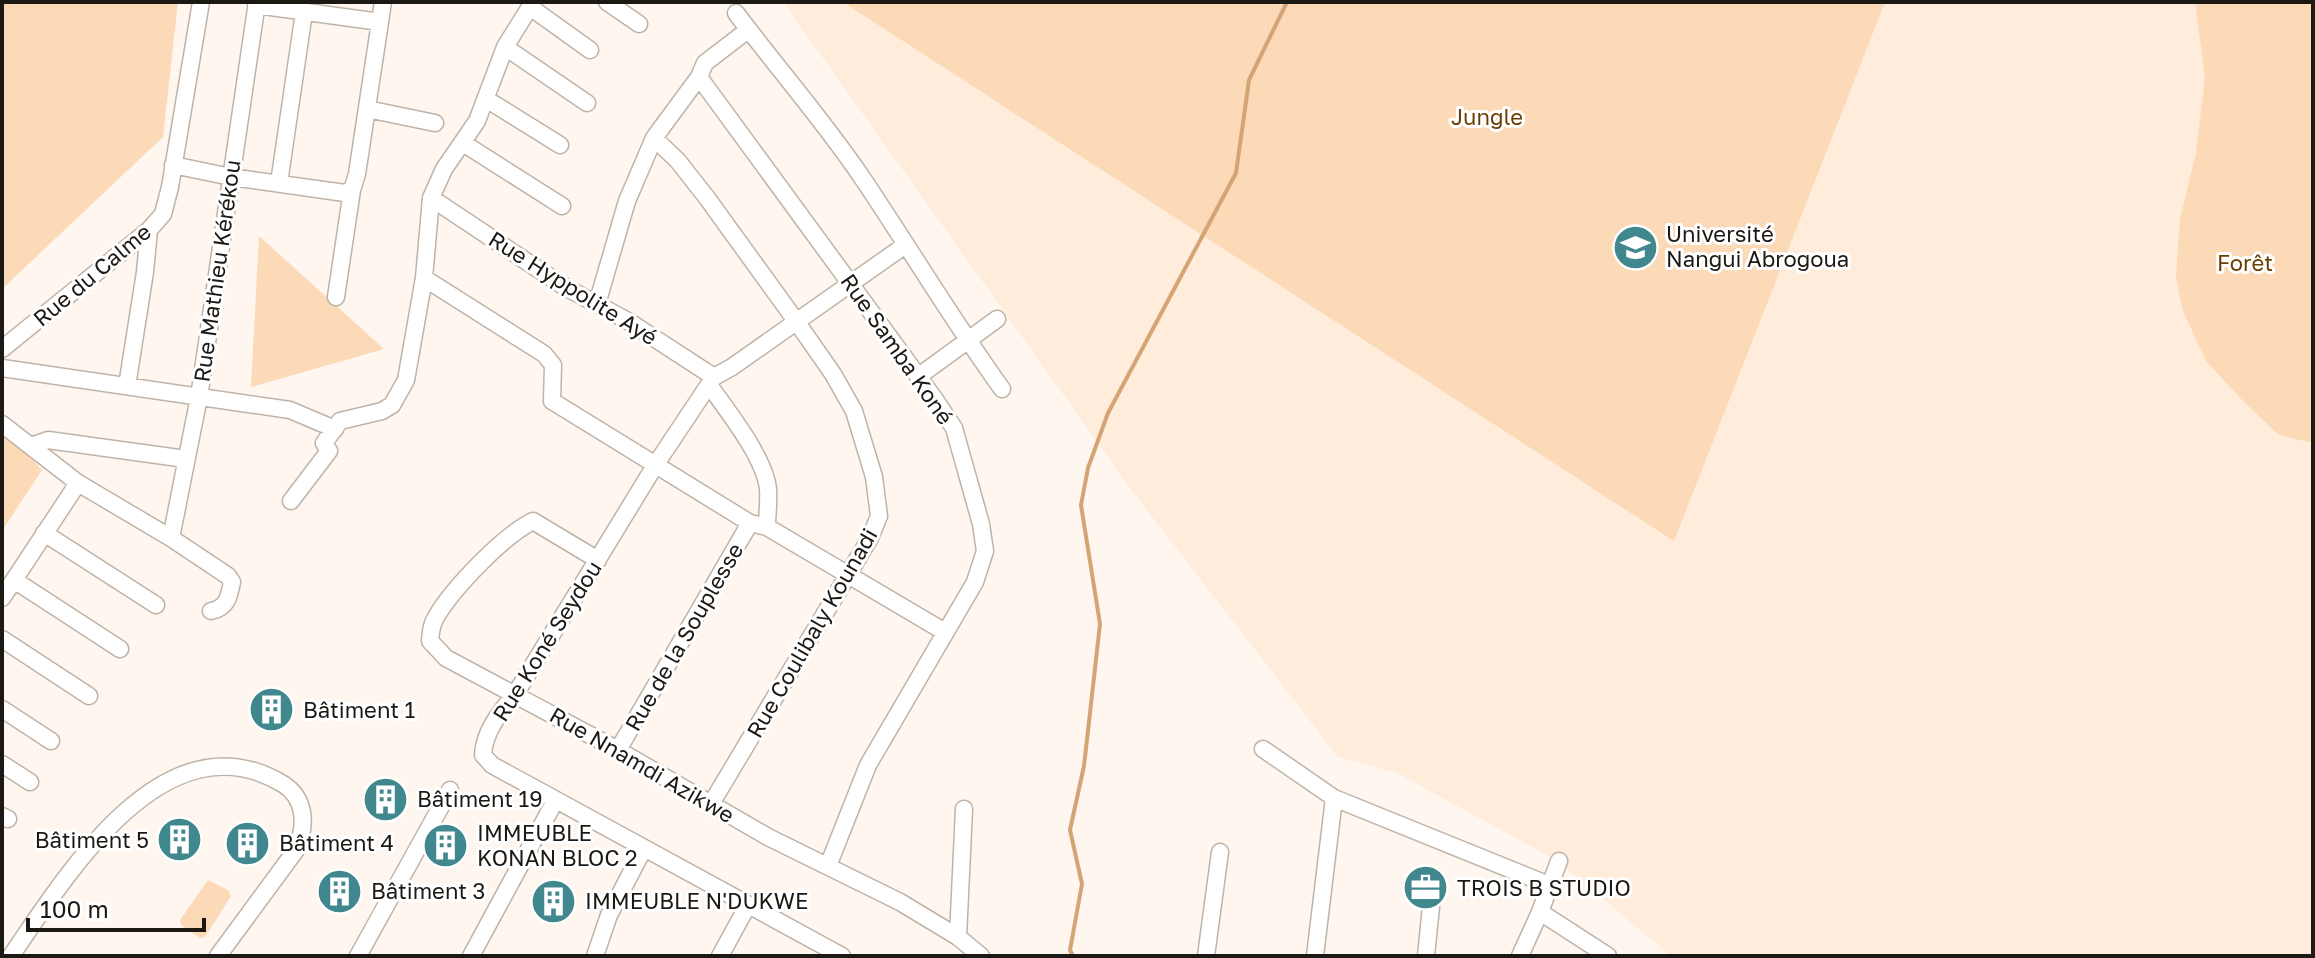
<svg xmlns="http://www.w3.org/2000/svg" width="2315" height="958" font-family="'Golos Text',sans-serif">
	<rect width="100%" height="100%" fill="#fef6ef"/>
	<path fill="#ffecda" d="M783,2H2313V956H1671L1558,861L1397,773L1338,757L1133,492Z"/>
	<path fill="#fcd9b7" d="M2,2H178L163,137L2,289Z
		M843,2H1885L1674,541Z
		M2195,2H2313V443L2279,435L2244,402L2206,361L2183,311L2176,277L2180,219L2196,153L2205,78Z
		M259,236L384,349L251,387Z
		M2,426L42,470L2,531Z
		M208,880L228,890L231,896L205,937L200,938L181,925L180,920Z"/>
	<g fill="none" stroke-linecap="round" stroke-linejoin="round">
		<path stroke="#d4a475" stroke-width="4" d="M1073,956L1070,950L1082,884L1070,830L1084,766L1100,624L1081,505L1088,468L1108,413L1236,173L1249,80L1287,2"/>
		<defs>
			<path id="minor" d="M607,2L639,24
				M256,5L380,22
				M530,7L590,50
				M736,13C778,69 824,121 863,179C910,249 953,321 1002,389
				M505,47L587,103
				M699,77L934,398L954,428L981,524L985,551L975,582L868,765L828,866
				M486,99L560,145
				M367,109L435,123
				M654,138L678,161L707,198L796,321L833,374L854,411L874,477L879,516L870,538L711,804
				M463,143L562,206
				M173,165L231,177L345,193L352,190L357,174L383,2
				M279,183L304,12
				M431,198L565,287L628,321L714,377
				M424,278L544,354L553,365L552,401L750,523L767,527L945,632
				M336,297L352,190
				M597,304L627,201L654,138L699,77L705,63L748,30
				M2,349L149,230L163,214L170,187L201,2
				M2,368L290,410L335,429
				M919,376L997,319
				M709,385C727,410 765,458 768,489C769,501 767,515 767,527
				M127,386L145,272L149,230
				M2,424L78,483L171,538L228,576L232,582C229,597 227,608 211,611
				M31,446L48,440L186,459
				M291,501L329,451L324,443L340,421L382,411L392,405L406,380L424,278L431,198L444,169L477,121L505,47L533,2
				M44,533L156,605
				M171,538L199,397L257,2
				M598,560L533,521C503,536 453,588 436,617C431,625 431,632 430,641L446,658L618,750L768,837L900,902L958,937L981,956
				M14,580L120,649
				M2,598L78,483
				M2,639L89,696
				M2,709L51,741
				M1263,749L1334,798L1315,956
				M618,750L750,523
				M2,764L30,782
				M1334,798L1549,885
				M2,816L8,819
				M1540,912L1608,956
				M958,937L964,809
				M11,956C66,876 165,713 283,784C307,799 306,827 296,850L218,956
				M358,956L450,790
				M471,956L555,801
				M595,956L609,915L643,850
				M720,956L748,905
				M842,956L492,765L483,755C484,731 501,711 516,693L656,464L714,377L732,367L904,246
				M1206,956L1220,852
				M1426,956L1434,877
				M1520,956L1540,912L1559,861"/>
		</defs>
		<use href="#minor" stroke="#bfb3a8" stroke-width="19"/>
		<use href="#minor" stroke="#fff" stroke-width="16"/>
	</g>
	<defs>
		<symbol id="university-disc" viewBox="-11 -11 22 22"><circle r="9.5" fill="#40878e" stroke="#fff"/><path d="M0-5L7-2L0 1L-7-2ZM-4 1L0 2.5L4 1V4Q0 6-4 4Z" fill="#fff"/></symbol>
		<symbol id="building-disc" viewBox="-11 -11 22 22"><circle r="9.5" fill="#40878e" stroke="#fff"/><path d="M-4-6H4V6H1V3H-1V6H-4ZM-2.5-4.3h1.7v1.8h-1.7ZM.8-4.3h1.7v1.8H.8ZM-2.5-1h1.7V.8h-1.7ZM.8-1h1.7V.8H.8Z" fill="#fff"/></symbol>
		<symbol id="office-disc" viewBox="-11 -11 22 22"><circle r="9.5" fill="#40878e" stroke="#fff"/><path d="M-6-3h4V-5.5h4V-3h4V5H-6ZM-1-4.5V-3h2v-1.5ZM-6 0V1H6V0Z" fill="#fff"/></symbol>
	</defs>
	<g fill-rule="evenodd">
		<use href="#university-disc" x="1610" y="222" width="51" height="51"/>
		<use href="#building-disc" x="246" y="684" width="51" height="51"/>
		<use href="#building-disc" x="360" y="774" width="51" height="51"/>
		<use href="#building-disc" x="154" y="814" width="51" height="51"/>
		<use href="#building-disc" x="222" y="818" width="51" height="51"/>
		<use href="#building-disc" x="420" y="820" width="51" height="51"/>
		<use href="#office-disc" x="1400" y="862" width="51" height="51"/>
		<use href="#building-disc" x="314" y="866" width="51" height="51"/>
		<use href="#building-disc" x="528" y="876" width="51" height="51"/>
	</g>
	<g text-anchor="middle" stroke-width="6" stroke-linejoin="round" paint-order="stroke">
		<g font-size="22" fill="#6b3e00" stroke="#fff">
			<text x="1487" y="125">Jungle</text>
			<text x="2245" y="271">Forêt</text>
		</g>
		<g font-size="22" fill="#1c1814" stroke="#fff" text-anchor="start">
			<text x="1666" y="242">Université<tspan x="1666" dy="25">Nangui Abrogoua</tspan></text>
			<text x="303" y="718">Bâtiment 1</text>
			<text x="417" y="807">Bâtiment 19</text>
			<text x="477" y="841">IMMEUBLE<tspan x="477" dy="25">KONAN BLOC 2</tspan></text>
			<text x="149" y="848" text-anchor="end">Bâtiment 5</text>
			<text x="279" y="851">Bâtiment 4</text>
			<text x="1457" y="896">TROIS B STUDIO</text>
			<text x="371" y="899">Bâtiment 3</text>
			<text x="585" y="909">IMMEUBLE N'DUKWE</text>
		</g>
		<g font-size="22" fill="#1c1814" stroke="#fff">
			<text transform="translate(217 271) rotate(-82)" y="8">Rue Mathieu Kérékou</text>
			<text transform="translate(92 275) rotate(-40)" y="8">Rue du Calme</text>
			<text transform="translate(573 288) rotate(32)" y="8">Rue Hyppolite Ayé</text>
			<text transform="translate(897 349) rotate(55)" y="8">Rue Samba Koné</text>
			<text transform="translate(812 633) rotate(-60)" y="8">Rue Coulibaly Kounadi</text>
			<text transform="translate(684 637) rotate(-60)" y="8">Rue de la Souplesse</text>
			<text transform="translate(547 641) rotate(-58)" y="8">Rue Koné Seydou</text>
			<text transform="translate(642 765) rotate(30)" y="8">Rue Nnamdi Azikwe</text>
		</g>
	</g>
	<rect width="2315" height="958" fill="none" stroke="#1c1814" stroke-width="8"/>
	<path d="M28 918v12h176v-12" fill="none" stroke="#1c1814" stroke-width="4"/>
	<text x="40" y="918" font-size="24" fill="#1c1814" stroke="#ffffff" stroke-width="6" paint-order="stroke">100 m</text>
</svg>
